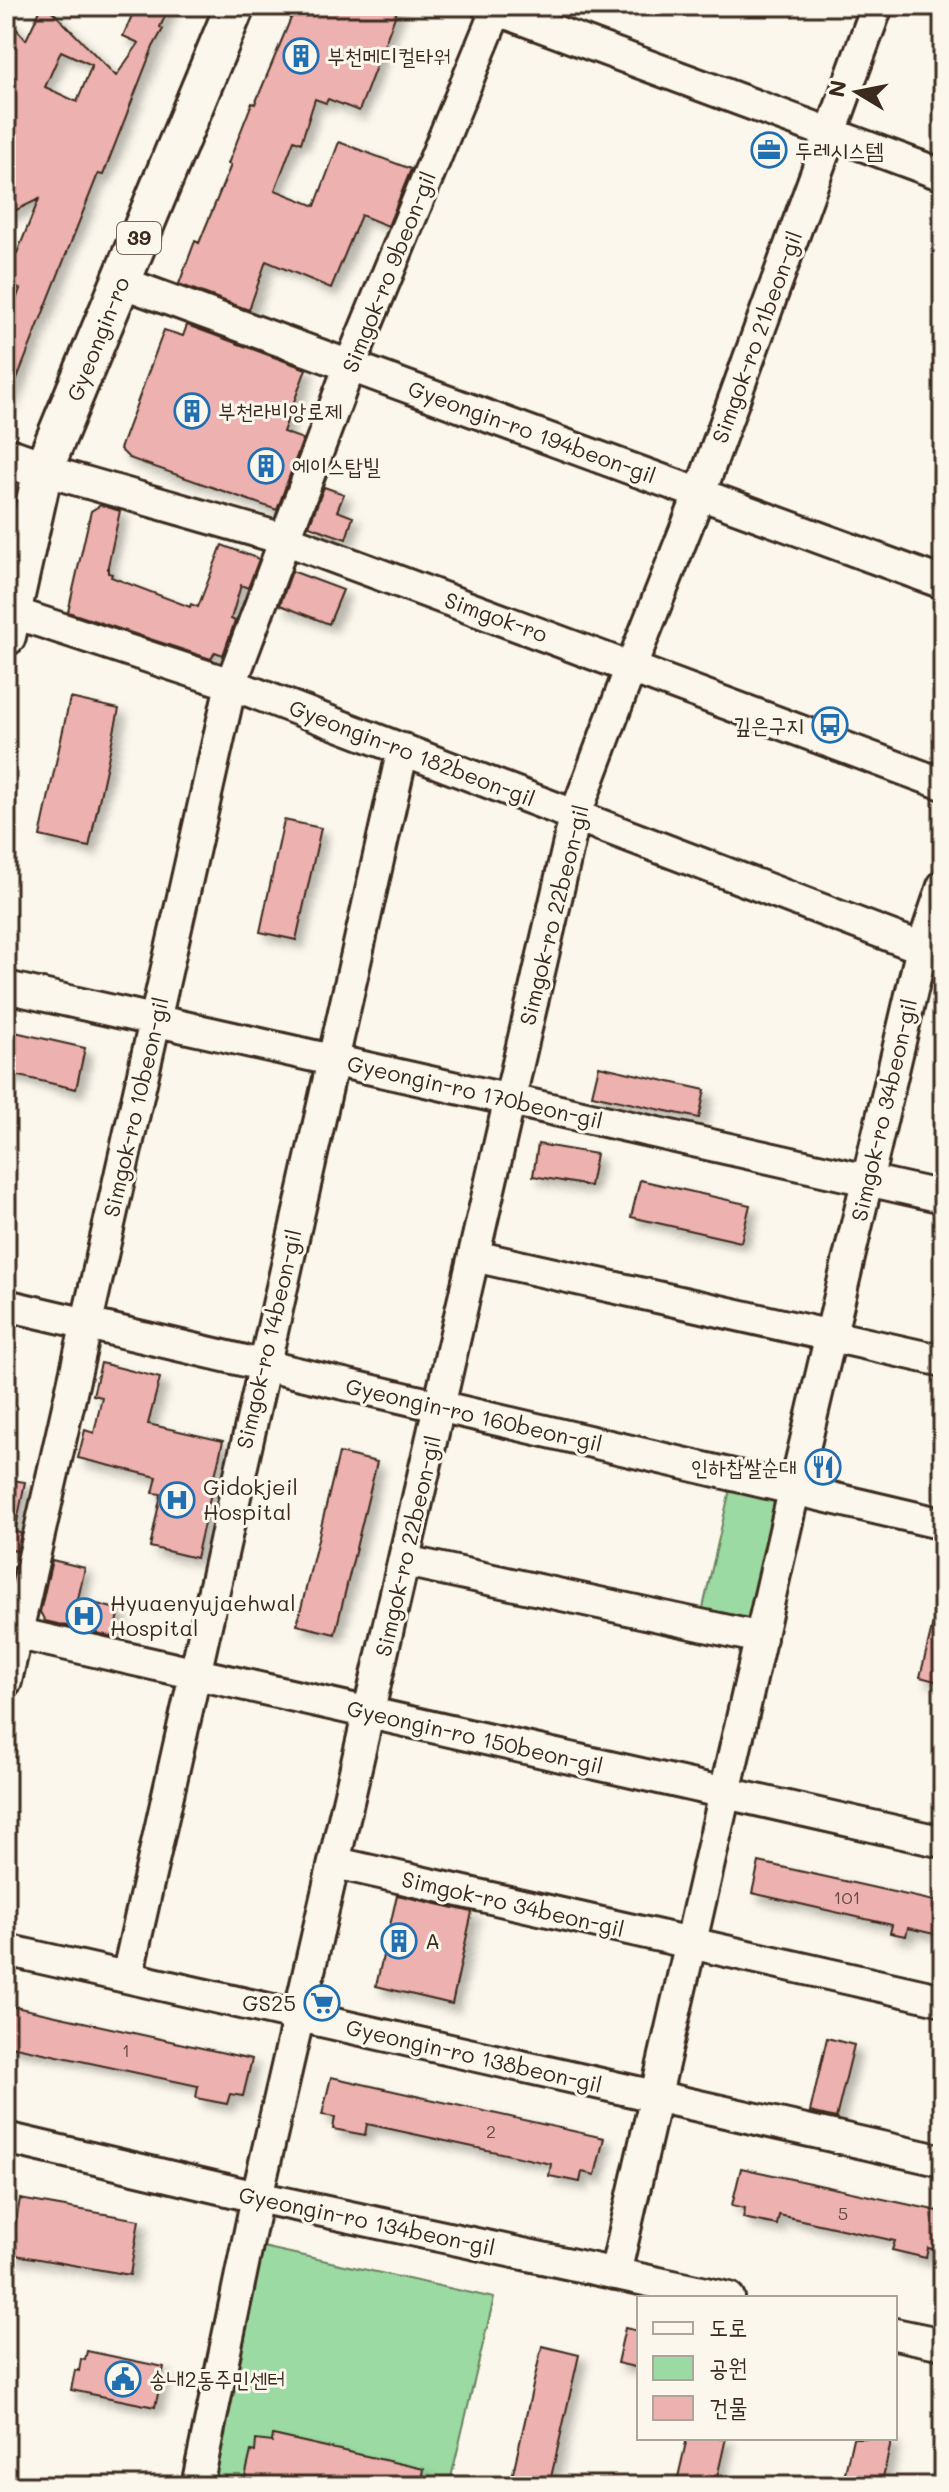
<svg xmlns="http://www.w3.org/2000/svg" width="949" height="2492" font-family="Mali,'Poor Story',sans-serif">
	<defs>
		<filter id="shadow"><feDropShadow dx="7" dy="7" stdDeviation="4" flood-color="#0004"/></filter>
	</defs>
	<rect width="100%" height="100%" fill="#fbf7ec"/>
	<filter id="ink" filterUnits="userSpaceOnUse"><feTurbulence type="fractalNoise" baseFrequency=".0125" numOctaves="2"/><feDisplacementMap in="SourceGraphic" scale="16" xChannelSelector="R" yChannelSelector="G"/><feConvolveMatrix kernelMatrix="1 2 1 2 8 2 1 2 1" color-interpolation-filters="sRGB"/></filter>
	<g filter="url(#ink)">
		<path fill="#9bdaa2" stroke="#6b8260" stroke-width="2" d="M731,1485L788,1498L755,1632L700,1621Z
			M263,2247L494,2298L449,2486H213Z"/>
		<path fill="#edb1af" stroke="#3b2a1e" stroke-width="2" fill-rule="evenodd" filter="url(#shadow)" d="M42,6H47L116,76L139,43L123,36L136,6H170L160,27L163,29L153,47L103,175L98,174L7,404L6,326L20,289L6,283V249L17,253L39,199L6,215V17L26,40ZM61,51L92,65L77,102L45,87Z
			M296,6H399L359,111L328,99L326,103L315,99L301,143L294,140L275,190L315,206L339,142L411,169L388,226L361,215L331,288L266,261L249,310L179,284L195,241L199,243L231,165L228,164L252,103L255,104Z
			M187,325L306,369L283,432L303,439L277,510L129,458L120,449L164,330L183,336Z
			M324,487L344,494L337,511L353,517L346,539L309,526Z
			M101,505L120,511L108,566V573L112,574L111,577L190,607L191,604L198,607L222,545L259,559L248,588L241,585L231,619L235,621L223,655L215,652L211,659L68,612L91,511Z
			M292,571L343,590L329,624L280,605Z
			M70,698L119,709L89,847L40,836Z
			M284,820L321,828L296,940L260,932Z
			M6,1030L85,1048L76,1089L6,1073Z
			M599,1066L705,1090L699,1118L592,1095Z
			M538,1144L596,1154L590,1186L533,1176Z
			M640,1180L750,1205L741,1242L631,1217Z
			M101,1363L160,1378L148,1424L223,1441L196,1558L150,1547L161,1494L153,1493L157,1477L78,1458L85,1430L94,1433L102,1397L93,1395Z
			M339,1453L377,1462L335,1634L297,1625Z
			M6,1479L25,1482L15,1532L21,1533L17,1551L6,1549Z
			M52,1560L85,1568L78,1599L120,1610L114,1637L45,1621L40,1612Z
			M937,1607L943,1608V1683L920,1677Z
			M759,1862L943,1903V1936L908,1928L906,1936L890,1933L892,1925L752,1893Z
			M397,1895L472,1912L452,2004L376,1986Z
			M6,2005L252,2059L243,2096L230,2094L227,2104L196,2098L198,2086L6,2045Z
			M827,2038L854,2045L836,2118L810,2112Z
			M331,2077L604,2138L595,2175L582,2172L580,2182L549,2176L551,2164L367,2124L365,2135L333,2129L335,2117L322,2115Z
			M741,2168L943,2212V2236L940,2251L928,2248L926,2258L892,2250L895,2241L779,2215L777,2225L743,2218L745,2208L732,2205Z
			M20,2199L139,2220L130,2275L10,2254Z
			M625,2328L639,2331V2368L617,2363Z
			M542,2346L579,2355L549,2486H510Z
			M87,2351L164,2367L155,2407L71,2390L75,2370L79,2371L81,2359L85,2360Z
			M273,2435L424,2469L421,2486H243L251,2451L255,2452L256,2440L272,2442Z
			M687,2438H726L715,2486H676Z
			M853,2438H892L881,2486H842Z"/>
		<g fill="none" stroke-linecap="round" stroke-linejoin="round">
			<defs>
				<path id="minor" d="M487,6L943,175
					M121,282L943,583
					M43,470L287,540L943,784
					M11,612L231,684L943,956
					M6,987L943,1197
					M474,1256L943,1361
					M6,1305L943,1524
					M405,1561L761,1638
					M6,1631L943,1842
					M6,1681L231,684L350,365L498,6
					M336,1863L943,2000
					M6,1950C319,2018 630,2093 943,2161
					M127,1977L403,749
					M6,2138L257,2197L729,2298
					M615,2274L794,1491L922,948L943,886
					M895,2334L943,2344
					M197,2486L257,2197L575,816L631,667L700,493L877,6"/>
				<path id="major" d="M6,457L43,470
					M6,636L43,470L235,6"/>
			</defs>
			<use href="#minor" stroke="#3b2a1e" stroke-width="36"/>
			<use href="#major" stroke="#3b2a1e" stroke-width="44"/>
			<use href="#minor" stroke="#fbf7ec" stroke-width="30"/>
			<use href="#major" stroke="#fbf7ec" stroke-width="38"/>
		</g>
	</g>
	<defs>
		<symbol id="building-ring" viewBox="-11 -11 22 22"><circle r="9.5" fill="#fbf7ec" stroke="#1f6fb2" stroke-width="1.5"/><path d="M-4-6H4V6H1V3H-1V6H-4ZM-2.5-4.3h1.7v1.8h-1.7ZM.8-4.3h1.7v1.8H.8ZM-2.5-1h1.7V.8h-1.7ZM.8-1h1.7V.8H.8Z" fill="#1f6fb2"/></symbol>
		<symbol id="office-ring" viewBox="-11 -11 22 22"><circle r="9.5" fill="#fbf7ec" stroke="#1f6fb2" stroke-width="1.5"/><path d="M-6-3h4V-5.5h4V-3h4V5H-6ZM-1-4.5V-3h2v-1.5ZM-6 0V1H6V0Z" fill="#1f6fb2"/></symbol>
		<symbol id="bus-ring" viewBox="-11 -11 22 22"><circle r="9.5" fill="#fbf7ec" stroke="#1f6fb2" stroke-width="1.5"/><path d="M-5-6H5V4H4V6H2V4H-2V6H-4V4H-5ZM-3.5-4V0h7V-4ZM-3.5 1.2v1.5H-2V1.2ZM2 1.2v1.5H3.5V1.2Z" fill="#1f6fb2"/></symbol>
		<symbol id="restaurant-ring" viewBox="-11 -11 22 22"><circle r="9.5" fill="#fbf7ec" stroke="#1f6fb2" stroke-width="1.5"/><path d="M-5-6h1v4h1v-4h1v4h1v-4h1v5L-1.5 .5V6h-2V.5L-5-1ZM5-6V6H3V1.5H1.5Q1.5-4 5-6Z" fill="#1f6fb2"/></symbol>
		<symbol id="hospital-ring" viewBox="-11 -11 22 22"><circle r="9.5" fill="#fbf7ec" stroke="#1f6fb2" stroke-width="1.5"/><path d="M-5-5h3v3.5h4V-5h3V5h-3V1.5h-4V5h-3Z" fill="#1f6fb2"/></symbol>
		<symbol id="supermarket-ring" viewBox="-11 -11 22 22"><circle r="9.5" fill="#fbf7ec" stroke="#1f6fb2" stroke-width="1.5"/><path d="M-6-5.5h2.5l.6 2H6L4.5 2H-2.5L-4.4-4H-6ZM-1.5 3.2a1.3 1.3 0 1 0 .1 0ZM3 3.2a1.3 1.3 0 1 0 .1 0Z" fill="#1f6fb2"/></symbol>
		<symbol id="civic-ring" viewBox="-11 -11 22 22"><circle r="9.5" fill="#fbf7ec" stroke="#1f6fb2" stroke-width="1.5"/><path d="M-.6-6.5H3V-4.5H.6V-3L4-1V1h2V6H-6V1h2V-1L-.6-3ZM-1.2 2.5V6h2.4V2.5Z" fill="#1f6fb2"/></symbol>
	</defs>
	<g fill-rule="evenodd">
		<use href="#building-ring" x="281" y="36" width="40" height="40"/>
		<use href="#office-ring" x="749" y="130" width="40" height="40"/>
		<use href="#building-ring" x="172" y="391" width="40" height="40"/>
		<use href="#building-ring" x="246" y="446" width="40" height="40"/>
		<use href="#bus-ring" x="810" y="705" width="40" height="40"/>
		<use href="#restaurant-ring" x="803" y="1447" width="40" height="40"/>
		<use href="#hospital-ring" x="157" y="1480" width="40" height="40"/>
		<use href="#hospital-ring" x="64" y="1596" width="40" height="40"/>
		<use href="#building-ring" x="379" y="1921" width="40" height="40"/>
		<use href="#supermarket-ring" x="302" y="1983" width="40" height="40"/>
		<use href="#civic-ring" x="103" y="2359" width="40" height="40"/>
	</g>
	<g text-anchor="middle" stroke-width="6" stroke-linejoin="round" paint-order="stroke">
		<g font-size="18" fill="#684c42">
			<text x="847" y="1904">101</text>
			<text x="126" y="2057">1</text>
			<text x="491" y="2138">2</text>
			<text x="843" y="2220">5</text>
		</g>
		<rect fill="#fbf7ec" stroke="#75685c" stroke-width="2" x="117" y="222" width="44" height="32" rx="6"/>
		<g font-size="20" font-weight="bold" fill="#3b2a1e">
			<text x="139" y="245">39</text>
		</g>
		<g font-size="22" fill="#3b2a1e" stroke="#fbf7ec" text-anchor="start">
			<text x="327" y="64">부천메디컬타워</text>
			<text x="795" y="158">두레시스템</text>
			<text x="218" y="419">부천라비앙로제</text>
			<text x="292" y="474">에이스탑빌</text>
			<text x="804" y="733" text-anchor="end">깊은구지</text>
			<text x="797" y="1475" text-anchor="end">인하찹쌀순대</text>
			<text x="203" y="1495">Gidokjeil<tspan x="203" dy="25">Hospital</tspan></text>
			<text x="110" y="1611">Hyuaenyujaehwal<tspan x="110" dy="25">Hospital</tspan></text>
			<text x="425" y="1949">A</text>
			<text x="296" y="2011" text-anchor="end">GS25</text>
			<text x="149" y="2387">송내2동주민센터</text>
		</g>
		<g font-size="22" fill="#3b2a1e" stroke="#fbf7ec">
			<text transform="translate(389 272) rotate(-68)" y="8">Simgok-ro 9beon-gil</text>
			<text transform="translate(757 337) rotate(-70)" y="8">Simgok-ro 21beon-gil</text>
			<text transform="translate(98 339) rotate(-68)" y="8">Gyeongin-ro</text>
			<text transform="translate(532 432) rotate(20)" y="8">Gyeongin-ro 194beon-gil</text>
			<text transform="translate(496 617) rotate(20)" y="8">Simgok-ro</text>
			<text transform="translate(412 753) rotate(21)" y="8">Gyeongin-ro 182beon-gil</text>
			<text transform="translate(554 915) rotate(-76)" y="8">Simgok-ro 22beon-gil</text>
			<text transform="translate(475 1092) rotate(13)" y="8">Gyeongin-ro 170beon-gil</text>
			<text transform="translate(136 1107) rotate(-77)" y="8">Simgok-ro 10beon-gil</text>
			<text transform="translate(884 1110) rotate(-77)" y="8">Simgok-ro 34beon-gil</text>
			<text transform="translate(269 1339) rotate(-77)" y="8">Simgok-ro 14beon-gil</text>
			<text transform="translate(474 1415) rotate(13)" y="8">Gyeongin-ro 160beon-gil</text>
			<text transform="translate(408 1546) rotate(-77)" y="8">Simgok-ro 22beon-gil</text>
			<text transform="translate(475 1737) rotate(13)" y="8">Gyeongin-ro 150beon-gil</text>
			<text transform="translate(513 1904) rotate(13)" y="8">Simgok-ro 34beon-gil</text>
			<text transform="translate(474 2056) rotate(13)" y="8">Gyeongin-ro 138beon-gil</text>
			<text transform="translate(367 2221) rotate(12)" y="8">Gyeongin-ro 134beon-gil</text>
		</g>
	</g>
	<rect width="949" height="2492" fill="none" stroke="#fbf7ec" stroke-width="32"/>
	<rect x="16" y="16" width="917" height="2460" fill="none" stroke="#3b2a1e" stroke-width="3" filter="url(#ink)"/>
	<rect x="637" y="2296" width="260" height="144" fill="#fbf7ec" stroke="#aea59a" stroke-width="2"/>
	<rect x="653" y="2322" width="40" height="12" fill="#fbf7ec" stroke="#aea59a" stroke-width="2"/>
	<text x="709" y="2336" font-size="24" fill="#3b2a1e">도로</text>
	<rect x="653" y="2356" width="40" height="24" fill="#9bdaa2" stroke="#aea59a" stroke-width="2"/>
	<text x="709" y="2376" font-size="24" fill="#3b2a1e">공원</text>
	<rect x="653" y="2396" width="40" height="24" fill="#edb1af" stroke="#aea59a" stroke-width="2"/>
	<text x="709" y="2416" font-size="24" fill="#3b2a1e">건물</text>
	<g transform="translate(857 92) rotate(280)" stroke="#fbf7ec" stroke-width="6" paint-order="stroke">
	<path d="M0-6L14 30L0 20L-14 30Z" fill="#3b2a1e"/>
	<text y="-12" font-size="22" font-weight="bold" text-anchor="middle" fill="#3b2a1e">N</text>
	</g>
</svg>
